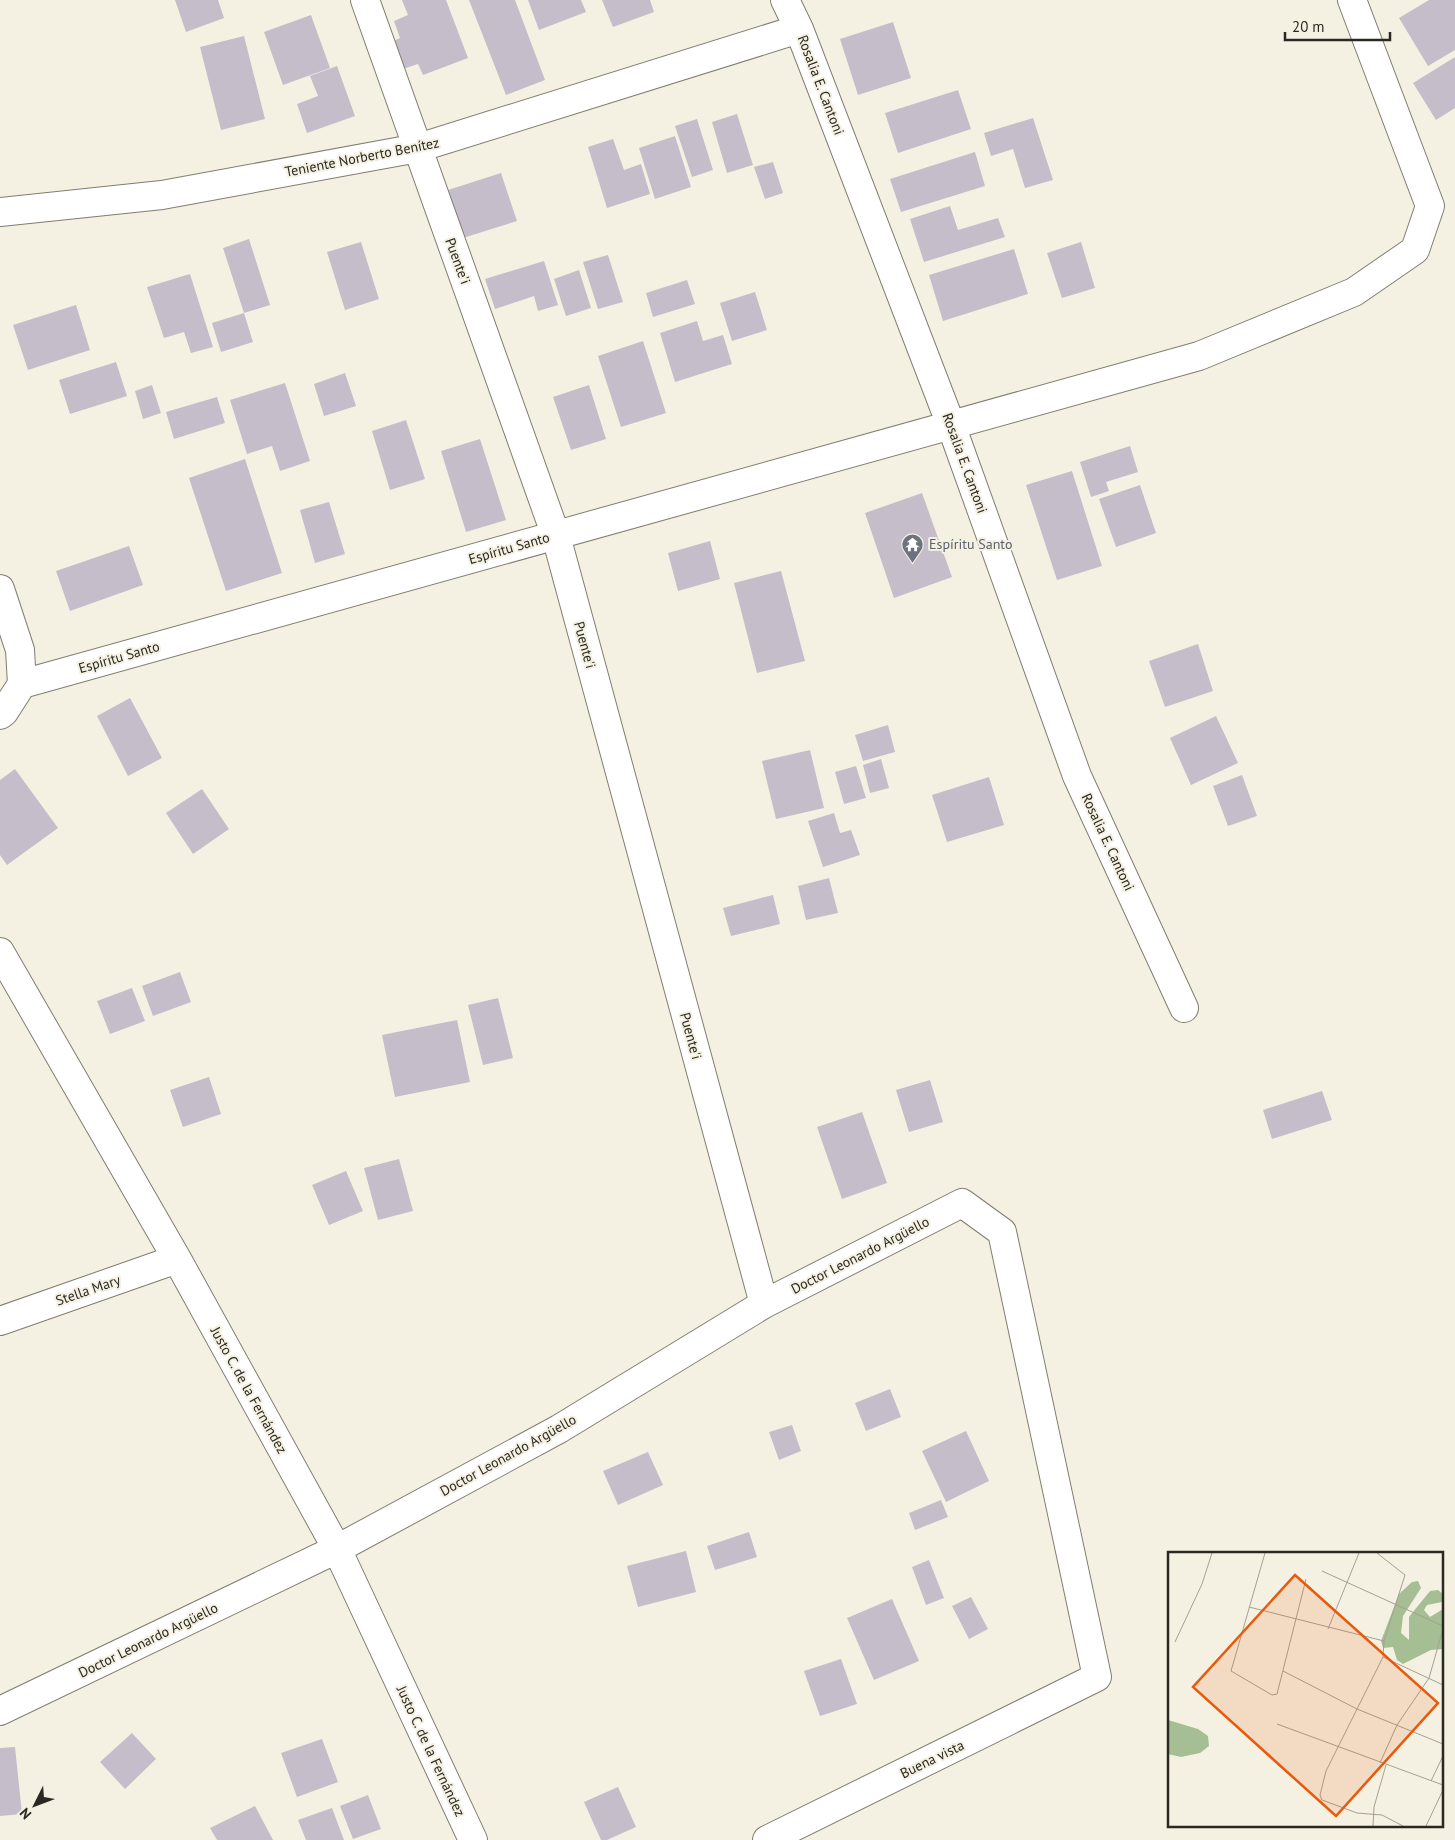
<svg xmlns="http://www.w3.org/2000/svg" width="1455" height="1840" font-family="'PT Sans',sans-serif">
	<rect width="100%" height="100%" fill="#f5f1e2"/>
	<path fill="#c5bdca" d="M175,0H218L224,18L186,32Z
		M402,0H446L468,58L423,75L418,64L400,70L389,43L400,38L394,21L408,15Z
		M469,0H515L545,80L506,95Z
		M528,0H581L586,12L539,30Z
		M602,0H650L654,12L613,27Z
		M1429,0H1455V50L1428,66L1399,18Z
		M311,15L330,68L283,85L264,32Z
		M893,22L911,78L858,95L840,39Z
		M244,36L265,119L221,130L200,47Z
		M1455,57V108L1436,120L1413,83Z
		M337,66L355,116L307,133L297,104L318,96L310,76Z
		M958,90L971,129L898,153L885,113Z
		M737,114L753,165L727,173L712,122Z
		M1033,118L1053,180L1025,188L1013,149L991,156L984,133Z
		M697,119L713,170L692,177L675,126Z
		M675,136L691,187L655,199L639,148Z
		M613,139L624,170L641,164L650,194L607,208L588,147Z
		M975,152L985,186L901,212L890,179Z
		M773,162L783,193L765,199L754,167Z
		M501,173L517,221L463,238L448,190Z
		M950,206L958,230L998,218L1005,237L924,262L910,219Z
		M249,239L270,305L244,313L223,248Z
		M361,242L379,299L345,310L327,252Z
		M1081,242L1095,288L1062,298L1047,253Z
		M1014,249L1028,294L943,321L929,275Z
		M608,255L623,302L598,309L583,262Z
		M544,261L558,305L538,311L534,296L495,309L485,279Z
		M579,270L591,308L566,316L554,279Z
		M190,274L213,347L191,353L184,332L164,338L147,287Z
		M687,280L695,304L653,317L646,293Z
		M755,292L767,330L732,341L720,303Z
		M76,305L90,350L28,370L13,325Z
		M244,313L253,342L221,352L212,323Z
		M697,321L703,341L723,335L732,364L675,382L660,333Z
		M643,341L666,413L621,427L598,356Z
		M116,362L127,396L70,414L59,380Z
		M345,373L356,406L324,416L314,384Z
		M285,383L310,461L280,471L272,446L247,454L230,400Z
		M152,385L161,413L143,419L135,391Z
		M589,385L606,439L571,450L553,397Z
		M217,397L225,423L174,439L166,412Z
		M406,420L425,479L390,490L372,431Z
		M480,439L506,520L466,532L441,451Z
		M1130,446L1138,472L1106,482L1109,491L1091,497L1080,462Z
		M245,459L282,573L226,591L189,478Z
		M1072,471L1102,566L1057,580L1026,485Z
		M1140,485L1156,533L1116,547L1099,499Z
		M922,493L952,577L894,598L865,513Z
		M329,502L345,554L315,563L300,510Z
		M710,541L720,579L678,591L668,553Z
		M129,546L143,585L70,611L56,571Z
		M781,571L805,661L757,673L734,583Z
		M1198,644L1213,691L1165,707L1149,661Z
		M130,698L162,758L128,776L97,716Z
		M1216,716L1238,763L1191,785L1170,738Z
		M888,725L895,752L863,761L855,735Z
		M810,750L824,808L776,819L762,761Z
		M881,759L889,788L870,793L863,765Z
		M856,766L866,798L844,804L835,772Z
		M15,769L58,828L7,865L0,855V780Z
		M1242,775L1257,816L1228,826L1213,786Z
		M989,777L1004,825L947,842L932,795Z
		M202,789L229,829L193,854L166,813Z
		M834,813L840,833L851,830L860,855L823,867L808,821Z
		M829,878L838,913L806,920L798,886Z
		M773,895L780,924L731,936L723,908Z
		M180,972L191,1002L153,1016L142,986Z
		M132,988L145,1021L110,1034L97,1001Z
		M498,998L513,1058L483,1065L468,1005Z
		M457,1020L470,1082L395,1097L382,1035Z
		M209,1077L221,1114L183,1127L170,1090Z
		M930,1080L943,1122L909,1132L896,1090Z
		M1322,1091L1332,1120L1272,1139L1263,1110Z
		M862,1112L887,1183L842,1199L817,1127Z
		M399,1159L413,1211L378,1220L364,1168Z
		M346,1171L363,1211L329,1225L312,1185Z
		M890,1389L901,1417L866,1431L855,1403Z
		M792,1425L801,1451L779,1460L769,1432Z
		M966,1431L989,1481L946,1502L922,1451Z
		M648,1452L663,1485L618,1505L603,1471Z
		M941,1500L948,1517L915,1530L909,1513Z
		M749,1532L757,1557L715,1570L707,1546Z
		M686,1551L696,1592L638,1607L627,1566Z
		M929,1560L944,1598L926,1605L912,1567Z
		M971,1597L988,1629L969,1639L952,1606Z
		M892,1599L919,1661L874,1680L847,1618Z
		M841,1659L857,1704L820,1716L804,1671Z
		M132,1733L156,1759L125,1789L100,1762Z
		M322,1739L338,1782L297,1797L281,1753Z
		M15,1747L22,1814L0,1816V1748Z
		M618,1787L636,1827L607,1840H601L584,1802Z
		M368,1795L381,1829L353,1839L340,1806Z
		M255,1806L273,1840H217L210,1828Z
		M332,1808L344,1840H306L298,1820Z"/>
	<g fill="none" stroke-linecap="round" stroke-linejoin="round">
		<defs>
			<path id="minor" d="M365,0L556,536L764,1304
				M785,0L799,29L951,425L1077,776L1184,1008
				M0,212L162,195L418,148L799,29
				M0,589L20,650L22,684L4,712L0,715
				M22,684L1199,356L1354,292L1415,250L1430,206L1352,0
				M0,952L177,1259L337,1549L473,1840
				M0,1321L177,1259
				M0,1711L337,1549L559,1429L764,1304L962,1203L1002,1232L1097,1677L767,1840"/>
		</defs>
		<use href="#minor" stroke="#817d70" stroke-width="30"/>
		<use href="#minor" stroke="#fff" stroke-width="28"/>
	</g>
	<defs>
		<symbol id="temple-pin" viewBox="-11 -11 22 30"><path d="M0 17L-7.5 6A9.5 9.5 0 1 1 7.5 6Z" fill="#6b7280" stroke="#f5f1e2"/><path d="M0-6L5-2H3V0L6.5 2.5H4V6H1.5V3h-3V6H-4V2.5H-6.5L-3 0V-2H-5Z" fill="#fff"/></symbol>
	</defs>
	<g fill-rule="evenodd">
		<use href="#temple-pin" x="900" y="532" width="25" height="34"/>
	</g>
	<g text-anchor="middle" stroke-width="4" stroke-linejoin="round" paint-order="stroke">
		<g font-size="14" fill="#292822" stroke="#f5f1e2">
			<text transform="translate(821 85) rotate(69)" y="5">Rosalia E. Cantoni</text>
			<text transform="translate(362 157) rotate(-11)" y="5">Teniente Norberto Benítez</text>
			<text transform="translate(458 261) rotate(70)" y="5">Puente'i</text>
			<text transform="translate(965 463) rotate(70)" y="5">Rosalia E. Cantoni</text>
			<text transform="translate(509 548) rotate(-16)" y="5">Espíritu Santo</text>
			<text transform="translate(585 645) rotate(75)" y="5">Puente'i</text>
			<text transform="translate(119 657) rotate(-16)" y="5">Espíritu Santo</text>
			<text transform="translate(1108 842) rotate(65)" y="5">Rosalia E. Cantoni</text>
			<text transform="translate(691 1036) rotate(75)" y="5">Puente'i</text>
			<text transform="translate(860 1255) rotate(-27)" y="5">Doctor Leonardo Argüello</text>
			<text transform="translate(88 1290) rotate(-19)" y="5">Stella Mary</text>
			<text transform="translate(249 1390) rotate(61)" y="5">Justo C. de la Fernández</text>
			<text transform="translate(508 1455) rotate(-29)" y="5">Doctor Leonardo Argüello</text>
			<text transform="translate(148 1640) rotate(-26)" y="5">Doctor Leonardo Argüello</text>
			<text transform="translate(431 1751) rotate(65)" y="5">Justo C. de la Fernández</text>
			<text transform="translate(932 1759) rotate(-26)" y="5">Buena vista</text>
		</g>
		<g font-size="14" fill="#5b616d" stroke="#f5f1e2" text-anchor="start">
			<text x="929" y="549">Espíritu Santo</text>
		</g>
	</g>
	<g transform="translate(1168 1552)">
		<rect width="275" height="275" fill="#f5f1e2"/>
		<path d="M250,29L253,36L235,64L233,81L241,88V65L262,39L270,38L275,42L274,50L259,53L256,58L262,65L275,57V97L263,98L235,112L229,108L225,95L215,96L213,89L231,42L244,30ZM0,168L30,177L40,184L41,194L32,201L13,205L0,202Z" fill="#a6be93"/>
		<path fill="none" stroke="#a3a195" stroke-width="1" d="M97,1L63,119L104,143L109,142L138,27M209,1L237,23L216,89L215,105L275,133M154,19L275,74M81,55L216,89M160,77L191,1M7,90L34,32L44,1M215,105L158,219L152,243L154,248L189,261L214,263L235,274M115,119L189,157L275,192M109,172L275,233M212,211L229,173L261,126L275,77M263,229L275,204M205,274L206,255L218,213M258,274L275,238"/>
		<path fill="#e8590c" fill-opacity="0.15" stroke="#e8590c" stroke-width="2.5" d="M127,23L270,151L168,264L25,135Z"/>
		<rect width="275" height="275" fill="none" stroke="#292822" stroke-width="2.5"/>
	</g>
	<g transform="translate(35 1805) rotate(228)" stroke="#f5f1e2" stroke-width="4" paint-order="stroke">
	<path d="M0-4L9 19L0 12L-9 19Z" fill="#292822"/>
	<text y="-8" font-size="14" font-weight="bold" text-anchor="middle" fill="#292822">N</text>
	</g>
	<path d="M1285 32v8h105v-8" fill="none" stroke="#292822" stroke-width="2.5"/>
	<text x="1292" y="32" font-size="15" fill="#292822" stroke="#f5f1e2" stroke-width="4" paint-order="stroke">20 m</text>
</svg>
